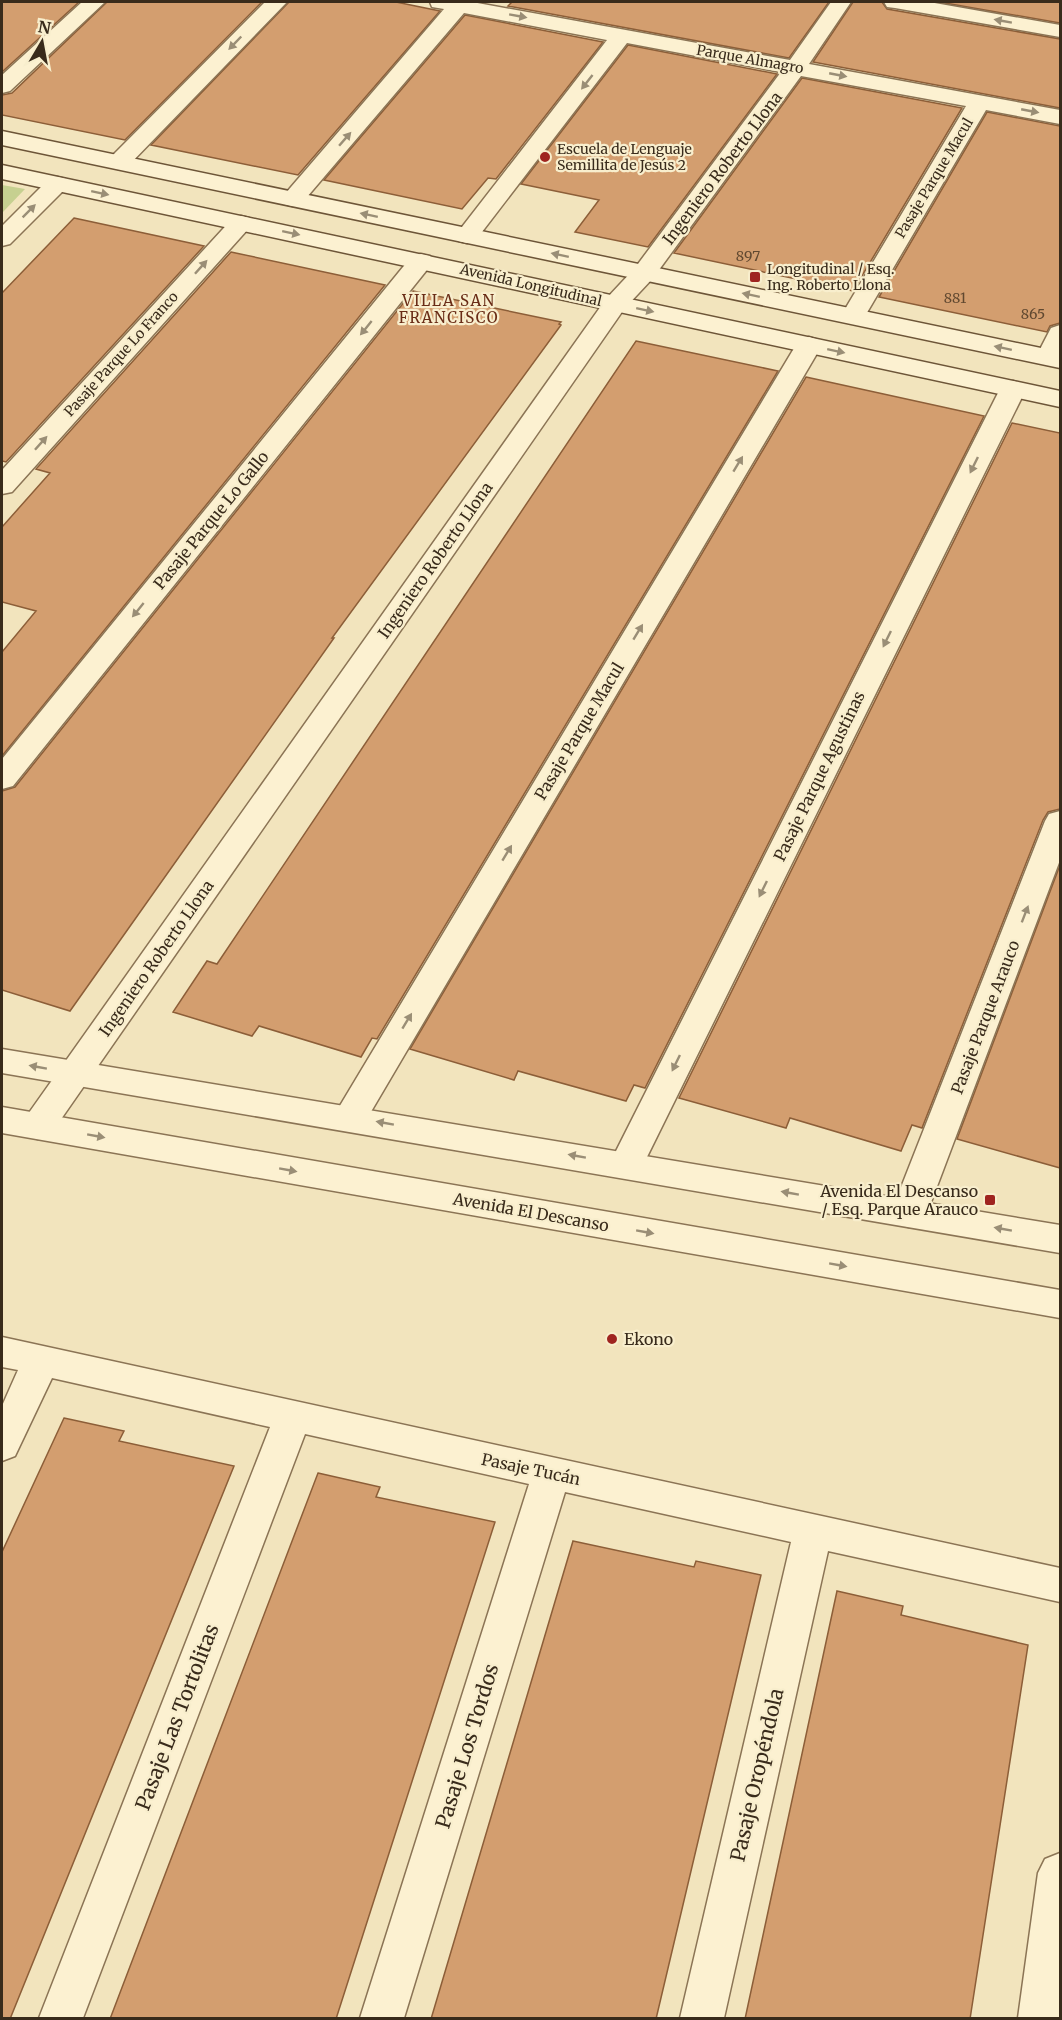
<svg xmlns="http://www.w3.org/2000/svg" width="1062" height="2020" font-family="Merriweather,serif">
	<rect width="100%" height="100%" fill="#f2e4bd"/>
	<path fill="#c6d090" d="M2,185L25,189L2,213Z"/>
	<path fill="#d39e6f" stroke="#8c5e38" stroke-width="1.5" d="M2,2H79L2,72Z
		M107,2H262L125,140L2,115V95L12,93Z
		M289,2H396L440,11L298,175L151,145Z
		M512,2H829L789,58L508,6Z
		M853,2H882L887,9L1060,39V108L813,62Z
		M939,2H1060V23Z
		M465,15L603,42L496,179L488,178L462,209L324,180Z
		M628,45L777,74L648,247L575,232L599,200L521,184Z
		M802,78L962,108L853,291L674,253Z
		M987,112L1060,126V323L1050,326L1047,332L879,297Z
		M74,218L204,246L6,462L2,461V293Z
		M231,252L385,285L2,756V652L36,611L2,602V527L50,473L36,469Z
		M413,291L561,322L559,324L561,325L332,638H334L70,1011L2,990V791L15,787Z
		M636,341L778,371L377,1039L372,1038L361,1057L259,1026L252,1036L173,1012L207,961L217,964Z
		M806,377L984,416L645,1088L634,1085L626,1101L518,1071L514,1080L410,1049Z
		M1012,423L1060,433V809L1048,812L1043,820L922,1128L912,1125L901,1151L790,1118L786,1128L679,1098Z
		M1060,865V1168L957,1139Z
		M64,1418L124,1431L119,1441L234,1466L10,2019H2V1552Z
		M318,1473L380,1487L376,1497L495,1522L336,2019H110Z
		M573,1541L694,1567L696,1561L761,1575L656,2019H431Z
		M837,1591L903,1606L901,1615L1028,1645L970,2019H745Z"/>
	<g fill="none" stroke-linecap="round" stroke-linejoin="round">
		<defs>
			<path id="minor" d="M82,2H105L10,91L2,93V75Z
				M265,2H287L127,167L119,169L111,167L107,162L111,157Z
				M430,2H472L790,60L831,2H851L809,64L1060,110V124L986,110L865,316L862,321L853,323L844,321L841,316L966,106L801,76L653,278L624,309L50,1135L38,1139L26,1135L21,1126L26,1117L606,299L635,268L781,72L627,43L475,241L467,243L459,241L455,236L607,40L464,13L301,204L293,206L285,204L281,199L285,194L444,9L432,7Z
				M884,2H929L1060,25V37L895,8L887,7Z
				M57,177L65,179L69,184L65,189L10,244L2,246V226L49,179Z
				M241,216L249,218L253,223L249,228L12,492L2,494V470L233,218Z
				M421,254L430,256L433,261L430,266L13,786L2,789V759L412,256Z
				M1060,325V359L1058,362L1049,365L1040,362L1036,357L1051,328Z
				M809,337L818,340L822,345L362,1127L350,1131L338,1127L333,1118L338,1109L796,345L800,340Z
				M1013,381L1022,384L1026,389L643,1165L638,1174L626,1178L614,1174L609,1165L1000,389L1004,384Z
				M1060,811V860L927,1213L922,1223L909,1227L896,1223L891,1213L1045,821L1049,814Z
				M2,1337L1060,1568V1602L828,1551L724,2018H680L791,1542L565,1492L404,2018H360L529,1484L305,1434L83,2018H39L270,1427L52,1378L15,1456L2,1461V1406L18,1370L2,1367Z
				M1060,1853V2018H1018L1038,1873L1045,1859Z"/>
			<path id="tertiary" d="M2,1049L1060,1225V1253L2,1073Z
				M2,1107L1060,1290V1318L2,1133Z"/>
			<path id="secondary" d="M2,131L1060,352V368L2,145Z
				M2,165L1060,391V407L2,179Z"/>
		</defs>
		<use href="#minor" stroke="#8b7455" stroke-width="3"/>
		<use href="#tertiary" stroke="#8b7455" stroke-width="3"/>
		<use href="#secondary" stroke="#6d5538" stroke-width="3"/>
		<use href="#minor" fill="#fcf1d1" fill-rule="evenodd"/>
		<use href="#tertiary" fill="#fcf1d1" fill-rule="evenodd"/>
		<use href="#secondary" fill="#fcf1d1" fill-rule="evenodd"/>
	</g>
	<defs><path id="oneway-solid" d="M-6-.8H1V-3.2L6.5 0L1 3.2V.8H-6Z" transform="scale(1.5)"/></defs>
	<g fill="#9a8e76">
		<use href="#oneway-solid" transform="translate(518 16) rotate(10)"/>
		<use href="#oneway-solid" transform="translate(1003 21) rotate(-170)"/>
		<use href="#oneway-solid" transform="translate(235 43) rotate(134)"/>
		<use href="#oneway-solid" transform="translate(838 75) rotate(11)"/>
		<use href="#oneway-solid" transform="translate(587 82) rotate(128)"/>
		<use href="#oneway-solid" transform="translate(1030 111) rotate(11)"/>
		<use href="#oneway-solid" transform="translate(345 139) rotate(-49)"/>
		<use href="#oneway-solid" transform="translate(100 193) rotate(12)"/>
		<use href="#oneway-solid" transform="translate(29 211) rotate(-45)"/>
		<use href="#oneway-solid" transform="translate(369 215) rotate(-168)"/>
		<use href="#oneway-solid" transform="translate(291 233) rotate(12)"/>
		<use href="#oneway-solid" transform="translate(560 255) rotate(-168)"/>
		<use href="#oneway-solid" transform="translate(201 267) rotate(-48)"/>
		<use href="#oneway-solid" transform="translate(751 295) rotate(-168)"/>
		<use href="#oneway-solid" transform="translate(645 310) rotate(12)"/>
		<use href="#oneway-solid" transform="translate(366 328) rotate(129)"/>
		<use href="#oneway-solid" transform="translate(1003 348) rotate(-168)"/>
		<use href="#oneway-solid" transform="translate(836 351) rotate(12)"/>
		<use href="#oneway-solid" transform="translate(41 443) rotate(-48)"/>
		<use href="#oneway-solid" transform="translate(738 464) rotate(-59)"/>
		<use href="#oneway-solid" transform="translate(974 465) rotate(116)"/>
		<use href="#oneway-solid" transform="translate(138 610) rotate(129)"/>
		<use href="#oneway-solid" transform="translate(638 632) rotate(-59)"/>
		<use href="#oneway-solid" transform="translate(887 639) rotate(116)"/>
		<use href="#oneway-solid" transform="translate(507 853) rotate(-59)"/>
		<use href="#oneway-solid" transform="translate(763 889) rotate(116)"/>
		<use href="#oneway-solid" transform="translate(1025 914) rotate(-69)"/>
		<use href="#oneway-solid" transform="translate(407 1021) rotate(-59)"/>
		<use href="#oneway-solid" transform="translate(676 1063) rotate(116)"/>
		<use href="#oneway-solid" transform="translate(38 1067) rotate(-170)"/>
		<use href="#oneway-solid" transform="translate(385 1123) rotate(-170)"/>
		<use href="#oneway-solid" transform="translate(96 1136) rotate(10)"/>
		<use href="#oneway-solid" transform="translate(577 1156) rotate(-170)"/>
		<use href="#oneway-solid" transform="translate(288 1170) rotate(10)"/>
		<use href="#oneway-solid" transform="translate(790 1193) rotate(-170)"/>
		<use href="#oneway-solid" transform="translate(1003 1229) rotate(-170)"/>
		<use href="#oneway-solid" transform="translate(645 1232) rotate(10)"/>
		<use href="#oneway-solid" transform="translate(838 1265) rotate(10)"/>
	</g>
	<g fill="#9f241f" stroke="#f8eecd" stroke-width="2">
		<circle cx="545" cy="157" r="6"/>
		<rect x="749" y="271" width="12" height="12" rx="3"/>
		<rect x="984" y="1194" width="12" height="12" rx="3"/>
		<circle cx="612" cy="1339" r="6"/>
	</g>
	<g text-anchor="middle" stroke-width="4.5" stroke-linejoin="round" paint-order="stroke">
		<g font-size="14" fill="#392b1b" stroke="#f8eecd">
			<text transform="translate(750 59) rotate(10)" y="5">Parque Almagro</text>
			<text transform="translate(934 178) rotate(-59)" y="5">Pasaje Parque Macul</text>
			<text transform="translate(531 285) rotate(13)" y="5">Avenida Longitudinal</text>
			<text transform="translate(121 354) rotate(-48)" y="5">Pasaje Parque Lo Franco</text>
		</g>
		<g font-size="14" fill="#392b1b" stroke="#f8eecd" text-anchor="start">
			<text x="557" y="154">Escuela de Lenguaje<tspan x="557" dy="16">Semillita de Jesús 2</tspan></text>
			<text x="767" y="274">Longitudinal / Esq.<tspan x="767" dy="16">Ing. Roberto Llona</tspan></text>
		</g>
		<g font-size="14" fill="#604830">
			<text x="748" y="261">897</text>
			<text x="955" y="303">881</text>
			<text x="1033" y="319">865</text>
		</g>
		<g font-size="15" letter-spacing="1.5" fill="#692c16" stroke="#f8eecd">
			<text x="449" y="306">VILLA SAN<tspan x="449" dy="17">FRANCISCO</tspan></text>
		</g>
		<g font-size="16" fill="#392b1b" stroke="#f8eecd">
			<text transform="translate(722 168) rotate(-53)" y="6">Ingeniero Roberto Llona</text>
			<text transform="translate(211 520) rotate(-51)" y="6">Pasaje Parque Lo Gallo</text>
			<text transform="translate(435 560) rotate(-55)" y="6">Ingeniero Roberto Llona</text>
			<text transform="translate(579 731) rotate(-59)" y="6">Pasaje Parque Macul</text>
			<text transform="translate(819 776) rotate(-64)" y="6">Pasaje Parque Agustinas</text>
			<text transform="translate(156 958) rotate(-55)" y="6">Ingeniero Roberto Llona</text>
			<text transform="translate(985 1017) rotate(-69)" y="6">Pasaje Parque Arauco</text>
			<text transform="translate(531 1212) rotate(10)" y="6">Avenida El Descanso</text>
			<text transform="translate(531 1469) rotate(12)" y="6">Pasaje Tucán</text>
		</g>
		<g font-size="16" fill="#392b1b" stroke="#f8eecd" text-anchor="end">
			<text x="978" y="1197">Avenida El Descanso<tspan x="978" dy="18">/ Esq. Parque Arauco</tspan></text>
			<text x="624" y="1345" text-anchor="start">Ekono</text>
		</g>
		<g font-size="20" fill="#392b1b" stroke="#f8eecd">
			<text transform="translate(177 1717) rotate(-69)" y="7">Pasaje Las Tortolitas</text>
			<text transform="translate(467 1746) rotate(-73)" y="7">Pasaje Los Tordos</text>
			<text transform="translate(757 1775) rotate(-77)" y="7">Pasaje Oropéndola</text>
		</g>
	</g>
	<rect width="1062" height="2020" fill="none" stroke="#392b1b" stroke-width="6"/>
	<g transform="translate(42 42) rotate(10)" stroke="#f8eecd" stroke-width="4.5" paint-order="stroke">
	<path d="M0-4.5L10 22L0 15L-10 22Z" fill="#392b1b"/>
	<text y="-9" font-size="16" font-weight="bold" text-anchor="middle" fill="#392b1b">N</text>
	</g>
</svg>
